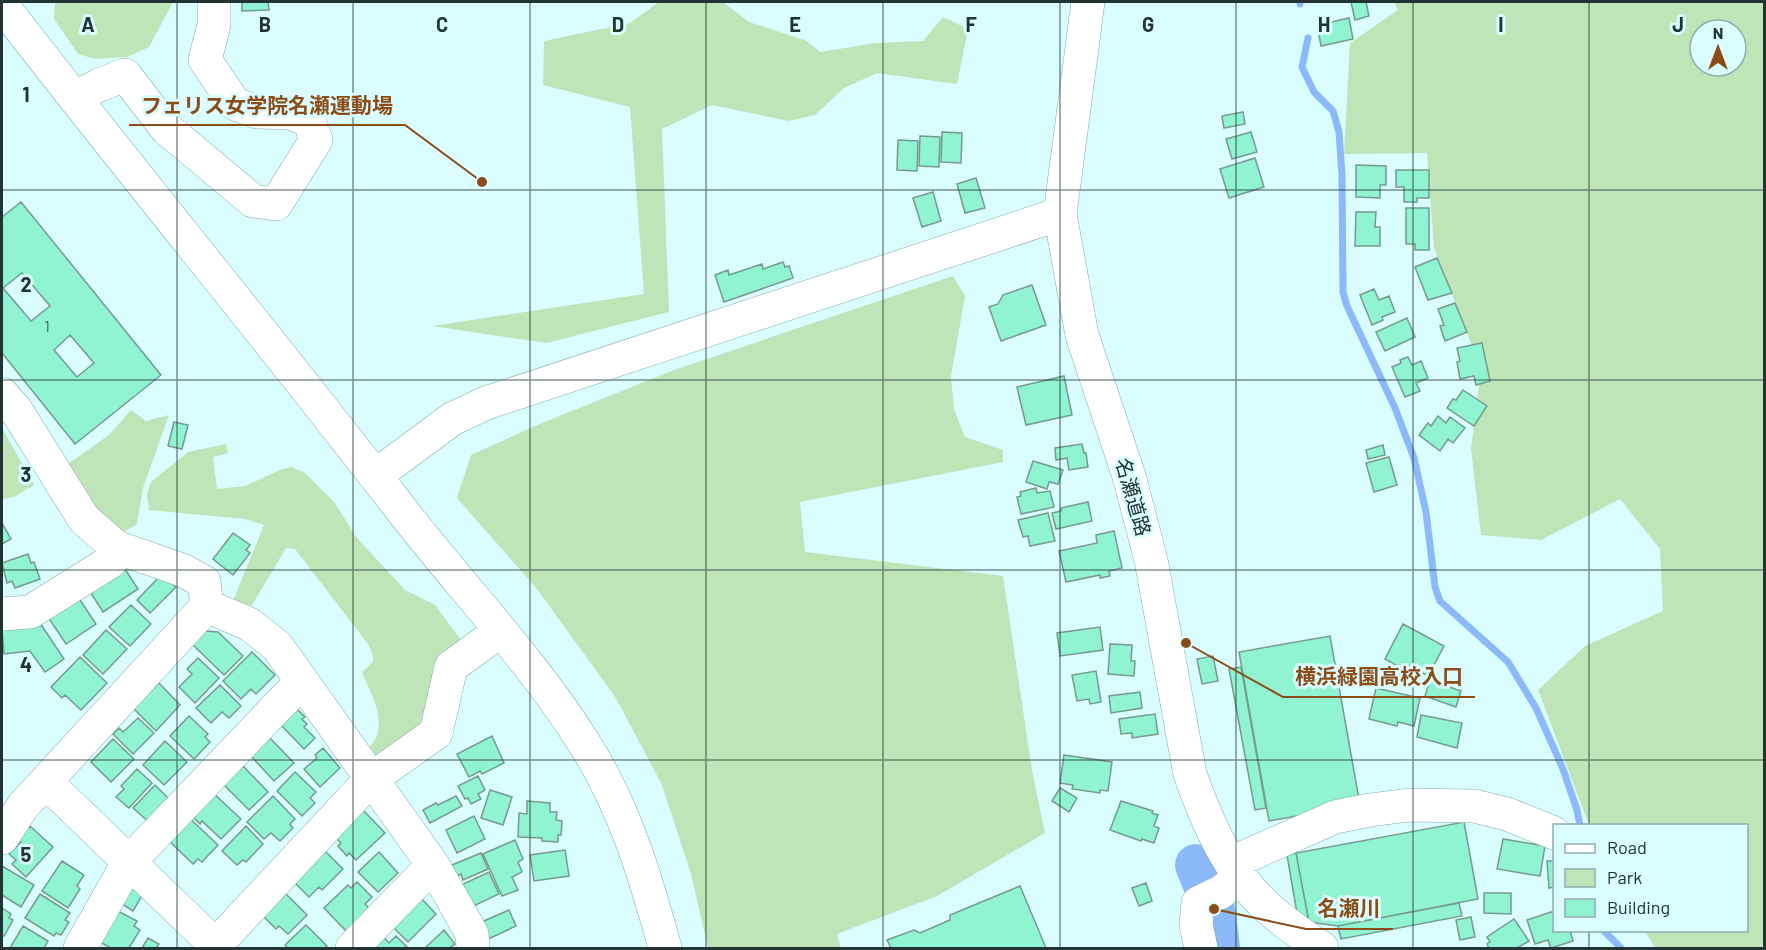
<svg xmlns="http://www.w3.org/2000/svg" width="1766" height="950" font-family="Barlow,'Noto Sans JP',sans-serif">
	<rect width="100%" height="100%" fill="#dafdff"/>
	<path fill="#bee4b8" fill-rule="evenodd" d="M55,2H173L149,47L127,57L95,59L78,54L54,19Z
		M659,2H723L749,22L805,40L820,52L875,43L923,41L943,17L968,29L957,84L877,73L844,88L815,115L789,121L712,105L662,129L669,312L546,343L432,326L644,294L630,107L543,85L544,41L630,23Z
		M1394,2H1764V948H1655L1645,931L1746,930V826L1589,825L1538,690L1585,646L1663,611L1660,549L1620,499L1541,540L1481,535L1471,449L1481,369L1434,248L1427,153L1344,154L1350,43L1398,10ZM1700,30H1736V66H1700Z
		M953,276L965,296L951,376L954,409L965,437L1003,450V462L800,502L805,552L1003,576L1032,770L1045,833L937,896L837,934L841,948H708L691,874L662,785L616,698L537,589L457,498L471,455L542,423L674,370Z
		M131,410L146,421L169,415L143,488L137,524L119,535L97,516L65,466L109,435Z
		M2,428L34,485L14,497L2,499Z
		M226,444L228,453L213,457L217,489L245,486L280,470L291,467L304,472L334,502L357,538L405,590L435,605L461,640L440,653L429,713L418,731L373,760L365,752C392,728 373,699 362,672L373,662V655L368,644L295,549L286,548L252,605L233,601L264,525L245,519L149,510L147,494L151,482L188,452Z"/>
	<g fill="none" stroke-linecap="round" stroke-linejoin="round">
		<path stroke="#8bb9f9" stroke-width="7" d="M1300,2V4
			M1308,38L1302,67L1314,92L1333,111L1339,132L1342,175L1343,292L1347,306L1395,408L1414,458L1426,512L1435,587L1440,601L1508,662L1536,708L1563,769L1577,810L1580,826
			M1603,930L1621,948"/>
		<path stroke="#8bb9f9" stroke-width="42" d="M1196,865L1214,909L1219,948"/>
	</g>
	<path fill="#90f3d1" stroke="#759b8d" stroke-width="1.5" fill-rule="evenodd" d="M242,2H268L269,10L242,11Z
		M1351,2H1366L1369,16L1355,20Z
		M1349,18L1353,39L1321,46L1318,29L1327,27V23Z
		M1243,112L1245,124L1224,128L1222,116Z
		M942,132L962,133L961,163L941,162Z
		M1251,132L1257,152L1232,159L1226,139Z
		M920,136L940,137L939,167L919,166Z
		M898,140L918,141L917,171L897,170Z
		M1255,158L1264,187L1229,198L1220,169Z
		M1356,165L1386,166V185H1380V198L1356,197Z
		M1396,170H1429V198H1417V202H1404V187H1396Z
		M976,178L985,208L965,213L957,184Z
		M933,192L941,221L922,227L913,198Z
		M21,202L161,375L75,444L2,353V217ZM22,273L50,306L31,321L3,288ZM70,335L94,363L77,377L54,350Z
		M1406,208H1429V250H1415V244H1406Z
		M1356,212H1376L1375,227H1380V246H1355Z
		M1437,258L1452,293L1428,300L1415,267Z
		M783,262L785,267L789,266L793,278L724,302L715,275L728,270L729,275L762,264L763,269Z
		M1032,285L1046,325L1001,341L989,307L998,304L1003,295Z
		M1374,289L1379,300L1389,296L1395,312L1382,317L1383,320L1372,325L1360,295Z
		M1455,303L1467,332L1445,341L1440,326L1444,325L1438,309Z
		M1407,318L1415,337L1385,351L1376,332Z
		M1482,343L1490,381L1476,385L1474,376L1460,379L1457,362L1460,361L1457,348Z
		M1408,357L1412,365L1421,361L1428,378L1416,383L1420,391L1405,397L1392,367L1401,363L1400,360Z
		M1064,376L1072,415L1026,425L1017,387Z
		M1463,390L1487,406L1474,426L1447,408L1453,399L1456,400Z
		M1438,416L1446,423L1450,417L1465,428L1453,443L1448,439L1440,451L1419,435L1428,423L1431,426Z
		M174,422L188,425L182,449L168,446Z
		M1082,444L1084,453H1086L1088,467L1069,470L1067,458L1056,460L1055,448Z
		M1383,445L1385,455L1368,459L1366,450Z
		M1389,457L1397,485L1374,492L1366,463Z
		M1033,461L1063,470L1058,484L1049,482L1047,489L1026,482Z
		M1036,488L1037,493L1050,491L1054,507L1021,514L1017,497L1021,496L1020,492Z
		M1088,502L1092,521L1056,529L1052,513L1061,511V508Z
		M1048,513L1055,541L1030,546L1028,536L1023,537L1018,520Z
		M2,523L11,539L2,544Z
		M1114,531L1122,568L1109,571L1110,576L1100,578V575L1066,582L1059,551L1097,543L1096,535Z
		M233,533L250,545L246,550L250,553L233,575L213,559Z
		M28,554L31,563L34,562L40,579L15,588L12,581L7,583L2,563Z
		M125,569L138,589L103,612L87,587Z
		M163,575L176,587L150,613L137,600L158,578Z
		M78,597L96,624L66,644L48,617Z
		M131,605L151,624L130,646L109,627Z
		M40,623L64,659L45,672L30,651L4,654L2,631V628Z
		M1403,624L1444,646L1428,676L1404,663L1401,668L1385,659Z
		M1100,627L1103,650L1060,656L1057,633Z
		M106,630L127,649L103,674L83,655Z
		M205,631L218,632L243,656L224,675L192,644Z
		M1330,636L1360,805L1269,821L1239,652Z
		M1110,644L1132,645L1131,661H1135L1134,676L1108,674Z
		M252,652L275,675L256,694L251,689L241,699L223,681Z
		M1213,656L1218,681L1202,684L1197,659Z
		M80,657L107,683L81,710L65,695L62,698L51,687Z
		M198,658L219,678L195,703L179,687L192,674L187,669Z
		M1241,667L1266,808L1255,810L1229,669Z
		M1096,671L1101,702L1090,704L1089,699L1077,701L1072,675Z
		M1430,680L1461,691L1456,707L1425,696Z
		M159,683L180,705L156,731L133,708Z
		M220,685L241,706L229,718L222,712L211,723L196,708Z
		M1376,688L1420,698L1414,726L1398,722L1397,726L1369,719Z
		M1140,692L1142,708L1111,713L1109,696Z
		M295,707L305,717L302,719L307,724L304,727L315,738L304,749L279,723Z
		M1155,714L1158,734L1132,738V733L1121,734L1119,719Z
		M1421,715L1462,723L1457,748L1417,737Z
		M189,716L208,734L205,737L210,742L194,759L170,736Z
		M138,718L154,733L133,754L113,734L119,728L123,732Z
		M492,736L504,763L482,774L480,771L469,777L457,754Z
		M269,737L294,763L274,781L250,755Z
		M113,739L134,759L111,782L91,762Z
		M165,741L187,762L164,785L143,765Z
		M323,748L340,768L320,787L304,769L317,758L315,755Z
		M1064,755L1112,762L1108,791L1100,790V793L1072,789L1073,785L1060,783Z
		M243,766L268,792L249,810L224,785Z
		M137,769L152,783L129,808L116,797L124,789L121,786Z
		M295,772L316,792L310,798L315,803L302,816L277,791Z
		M478,776L485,790L478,794L481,799L471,804L468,798L465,799L458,786Z
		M155,785L171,801L150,823L133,808Z
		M1060,788L1077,798L1069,812L1052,801Z
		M490,790L512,797L503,825L481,818Z
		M212,792L241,819L221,839L202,821L200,824L190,814Z
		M273,796L295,819L290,824L293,828L280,841L271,833L264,839L247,822Z
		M456,796L462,806L430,823L423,810L436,803L438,805Z
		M527,801L550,803V812H557L556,820L562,821L561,835H558V842L542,841V838L518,837L519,813L527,814Z
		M1121,801L1153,811L1152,813L1158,815L1154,826L1159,828L1154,843L1142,839L1141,841L1110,830Z
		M363,810L385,833L356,860L349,853L347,856L338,846L341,843L335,837Z
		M184,813L218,845L202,862L198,859L193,864L163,835Z
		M474,816L485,839L457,853L446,830Z
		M1464,822L1478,899L1338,926L1309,922L1296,853Z
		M30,826L53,847L26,877L12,864L16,860L9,854L21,842L18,839Z
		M246,826L263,844L246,862L243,860L237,865L222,851Z
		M1503,839L1545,846L1540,876L1497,869Z
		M515,840L523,859L518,862L522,872L512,877L518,890L502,896L483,854Z
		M565,850L569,876L534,881L530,855Z
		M325,851L343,869L322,890L319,887L309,897L294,882Z
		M379,852L398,873L378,892L358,872Z
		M481,853L488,869L463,880L461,874L457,876L452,865Z
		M1296,853L1308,917L1298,919L1287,855Z
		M62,861L84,875L77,886L80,889L68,908L42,891Z
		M1547,861H1554V887L1549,888Z
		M2,866L34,885L21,907L2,895Z
		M489,872L499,894L469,908L459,886Z
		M357,882L372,897L365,904L372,911L348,933L324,908L348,885L351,888Z
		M1146,883L1152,901L1139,906L1132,888Z
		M126,884L143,894L133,911L116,900Z
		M1020,886L1046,948H891L887,940L914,930L920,933L950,920V915Z
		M1484,893H1511V914L1484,913Z
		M40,894L70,913L65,920L69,922L61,935L56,933L54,936L25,918Z
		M286,894L307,915L288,934L279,926L276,929L263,916Z
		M419,896L436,914L408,942L390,924Z
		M1459,903L1462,916L1341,939L1338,926Z
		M2,908L11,914L9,918L13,920L4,936L2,935Z
		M112,908L137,921L134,926L140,930L129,948H111L94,939Z
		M509,910L516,926L484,941L477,924Z
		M1554,911V930H1570L1573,941L1551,948L1548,940L1535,944L1527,920Z
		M1471,917L1475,937L1460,940L1456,920Z
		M1514,919L1529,941L1517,948H1489L1487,944L1490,942L1487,937Z
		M306,925L327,946L324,948H288L285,945Z
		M23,926L48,941L44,948H10Z
		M444,930L455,944L449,948H425Z
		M381,934L389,943L396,936L408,948H366Z
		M148,938L159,944L157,947L159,948H142Z"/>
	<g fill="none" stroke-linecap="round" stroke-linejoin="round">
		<defs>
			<path id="minor" d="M1088,2L1060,214L1082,335L1129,476L1151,560L1190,774C1207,822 1228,871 1266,906C1283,922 1302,935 1322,948
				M2,5C132,173 267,336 397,504C458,584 530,657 584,743C624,805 646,878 665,948
				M75,98L99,85L125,75L166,128L253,201L276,204L316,140L309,120L290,113L257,112L235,104L205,60L214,25V2
				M2,394L16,410L84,519L116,547L182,570L204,582L207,606L249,624L277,646L433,865L472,934L473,948
				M375,476L452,419L486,403L1060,214
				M2,614L30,612L110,562L121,549
				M46,782L215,945
				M2,838L23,806L207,606
				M1231,863L1335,817L1370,810L1409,805L1474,806L1507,814L1554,833
				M80,948L128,863L301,682
				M213,948L371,779L436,733L451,667L500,631
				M352,948L433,865
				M1201,948L1196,925L1198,903L1221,892L1240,877"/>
		</defs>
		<use href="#minor" stroke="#80aaac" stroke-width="34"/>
		<use href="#minor" stroke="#fff" stroke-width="33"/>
	</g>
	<path fill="none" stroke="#213333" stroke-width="1.5" stroke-opacity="0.55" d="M177,2V948M353,2V948M530,2V948M706,2V948M883,2V948M1060,2V948M1236,2V948M1413,2V948M1589,2V826M2,190H1764M2,380H1764M2,570H1764M2,760H1764M1589,930V948"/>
	<g text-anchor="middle" stroke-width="6" stroke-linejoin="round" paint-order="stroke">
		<g font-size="16" fill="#3d635a">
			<text x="47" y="332">1</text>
		</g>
		<g font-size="20" fill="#213333" stroke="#dafdff">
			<text transform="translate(1133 497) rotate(74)" y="7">名瀬道路</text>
		</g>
	</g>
	<g font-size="20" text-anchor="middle" font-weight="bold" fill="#213333" stroke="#dafdff" stroke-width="6" stroke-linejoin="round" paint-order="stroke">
		<text x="88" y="32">A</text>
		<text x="265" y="32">B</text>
		<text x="442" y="32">C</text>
		<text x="618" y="32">D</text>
		<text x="795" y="32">E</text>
		<text x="971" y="32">F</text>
		<text x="1148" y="32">G</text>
		<text x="1324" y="32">H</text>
		<text x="1501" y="32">I</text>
		<text x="1678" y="32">J</text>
		<text x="26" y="102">1</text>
		<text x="26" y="292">2</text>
		<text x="26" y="482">3</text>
		<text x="26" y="672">4</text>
		<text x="26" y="862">5</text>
	</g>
	<path fill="none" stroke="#8d4c17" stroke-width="2" d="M482 182L405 125H129M1186 643L1283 697H1475M1214 909L1306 929H1393"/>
	<g fill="#8d4c17" stroke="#dafdff" stroke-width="2">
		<circle cx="482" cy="182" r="6"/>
		<circle cx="1186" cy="643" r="6"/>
		<circle cx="1214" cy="909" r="6"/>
	</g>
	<g font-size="21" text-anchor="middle" font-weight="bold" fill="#8d4c17" stroke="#dafdff" stroke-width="6" stroke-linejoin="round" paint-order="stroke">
		<text x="267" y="113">フェリス女学院名瀬運動場</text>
		<text x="1379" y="684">横浜緑園高校入口</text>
		<text x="1349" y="916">名瀬川</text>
	</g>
	<rect width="1766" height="950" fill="none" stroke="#213333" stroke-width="6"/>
	<rect x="1553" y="824" width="195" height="108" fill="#dafdff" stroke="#90acad" stroke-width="1.5"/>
	<rect x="1565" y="844" width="30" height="9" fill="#ffffff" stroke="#90acad" stroke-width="1.5"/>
	<text x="1607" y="854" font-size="18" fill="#213333">Road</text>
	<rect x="1565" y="869" width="30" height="18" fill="#bee4b8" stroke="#90acad" stroke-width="1.5"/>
	<text x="1607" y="884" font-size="18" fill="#213333">Park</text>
	<rect x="1565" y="899" width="30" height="18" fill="#90f3d1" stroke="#90acad" stroke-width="1.5"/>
	<text x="1607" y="914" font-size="18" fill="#213333">Building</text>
	<g transform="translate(1718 48)"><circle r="28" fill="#dafdff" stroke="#90acad" stroke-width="1.5"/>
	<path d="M0-4.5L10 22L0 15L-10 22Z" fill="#8d4c17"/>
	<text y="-9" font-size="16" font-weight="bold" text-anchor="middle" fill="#213333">N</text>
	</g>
</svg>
